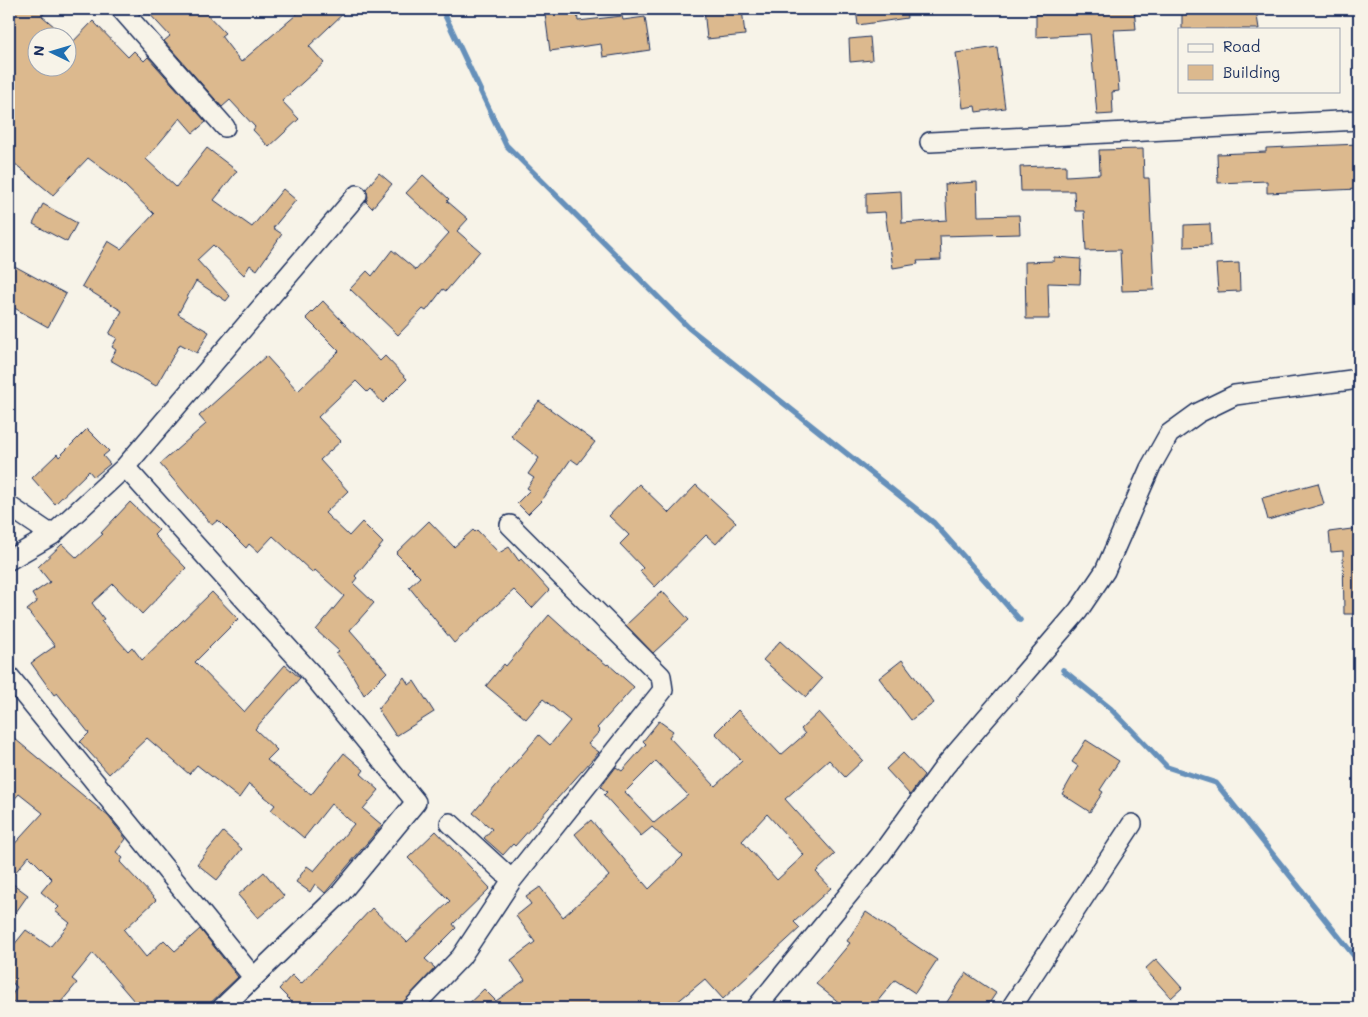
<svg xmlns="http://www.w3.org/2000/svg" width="1368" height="1017" font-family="Mali,sans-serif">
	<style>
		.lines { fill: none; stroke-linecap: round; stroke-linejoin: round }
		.stream { stroke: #6690ba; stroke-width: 5.5 }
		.building { fill: #dcb98e; stroke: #1b2f5e; fill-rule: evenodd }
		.minor-casing { stroke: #1b2f5e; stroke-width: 22 }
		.minor { stroke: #f7f3e8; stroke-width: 19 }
	</style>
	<rect width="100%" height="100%" fill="#f7f3e8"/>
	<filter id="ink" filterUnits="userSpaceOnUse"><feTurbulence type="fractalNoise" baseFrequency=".02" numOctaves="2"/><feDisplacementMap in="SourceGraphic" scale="10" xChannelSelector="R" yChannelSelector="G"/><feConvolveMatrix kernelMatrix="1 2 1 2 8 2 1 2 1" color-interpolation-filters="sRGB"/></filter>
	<g filter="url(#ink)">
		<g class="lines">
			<!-- stream -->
			<path class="stream" d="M 442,9 L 506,145 L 689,328 L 934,523 L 1020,620
				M 1063,670 L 1111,709 L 1167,767 L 1216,783 L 1359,962"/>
		</g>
		<!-- building -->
		<path class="building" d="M 9,9 L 48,9 L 42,16 L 68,38 L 38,38 L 38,68 L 68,68 L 68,47 L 93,21 L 128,57 L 134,51 L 144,61 L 148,57 L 206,122 L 193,133 L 180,118 L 146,159 L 176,187 L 207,148 L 237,171 L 214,200 L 252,227 L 283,189 L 296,200 L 273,228 L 282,234 L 257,270 L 250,265 L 244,275 L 213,245 L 197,260 L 230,296 L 226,301 L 196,281 L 178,314 L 209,332 L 197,353 L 180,344 L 156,386 L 110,360 L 116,350 L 112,347 L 117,338 L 109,334 L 122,311 L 82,286 L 108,241 L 121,249 L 154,214 L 122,183 L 88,158 L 53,195 L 9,159 L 9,110 L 15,102 L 9,98 Z
			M 145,9 L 202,9 L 225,33 L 221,36 L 241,62 L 303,9 L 348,9 L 309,46 L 324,63 L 282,101 L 299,119 L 269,147 L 253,130 L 255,127 L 230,100 L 222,107 L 164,41 L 170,36 Z
			M 704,9 L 742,9 L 745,35 L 707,39 Z
			M 856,9 L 906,9 L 907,18 L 858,25 Z
			M 1109,9 L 1134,9 L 1136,29 L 1114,30 L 1119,91 L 1112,92 L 1113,114 L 1097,115 L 1090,34 L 1036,37 L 1036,14 Z
			M 1182,9 L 1256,9 L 1259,29 L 1182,29 Z
			M 577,10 L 578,21 L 622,16 L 623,20 L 645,17 L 650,50 L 603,57 L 601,44 L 550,51 L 545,14 Z
			M 870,37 L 872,60 L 850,62 L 849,39 Z
			M 997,47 L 1005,108 L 976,112 L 975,106 L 963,108 L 956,53 Z
			M 1359,144 L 1359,189 L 1267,193 L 1267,181 L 1218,183 L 1217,154 L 1266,152 L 1266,148 Z
			M 1143,149 L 1144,178 L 1149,178 L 1154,290 L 1122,291 L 1120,250 L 1086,251 L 1084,211 L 1075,211 L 1074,191 L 1021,191 L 1020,167 L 1066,165 L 1066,176 L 1100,174 L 1099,150 Z
			M 379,173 L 392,184 L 372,208 L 366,202 L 368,197 L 366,189 Z
			M 423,175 L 449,199 L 447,201 L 468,219 L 457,231 L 480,251 L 446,291 L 443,289 L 426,311 L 423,309 L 398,335 L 350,289 L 367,271 L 372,276 L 392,250 L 416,270 L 449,233 L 406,193 Z
			M 977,182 L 978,216 L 1019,215 L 1020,234 L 940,236 L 941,260 L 917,261 L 918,264 L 893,268 L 885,212 L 866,213 L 866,193 L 901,191 L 902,223 L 947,220 L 945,184 Z
			M 43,204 L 77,223 L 67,242 L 33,224 Z
			M 1210,224 L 1211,246 L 1184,247 L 1184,225 Z
			M 1054,257 L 1081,259 L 1080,284 L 1048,283 L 1049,319 L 1026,319 L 1025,262 L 1054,261 Z
			M 9,263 L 66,294 L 48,327 L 9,305 Z
			M 1239,263 L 1240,291 L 1218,292 L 1216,264 Z
			M 323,301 L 380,361 L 385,356 L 407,379 L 383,403 L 370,389 L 367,392 L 356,381 L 318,417 L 341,441 L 320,460 L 348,491 L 325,513 L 349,536 L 362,522 L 383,543 L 355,576 L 357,578 L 353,583 L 374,603 L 350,630 L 387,672 L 364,695 L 348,667 L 336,653 L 339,651 L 316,630 L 344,596 L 315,570 L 313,573 L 273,536 L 258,552 L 249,544 L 246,548 L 218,520 L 212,525 L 160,464 L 206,424 L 199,416 L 266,356 L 298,391 L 339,351 L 306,318 Z
			M 539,401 L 595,442 L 578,464 L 571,459 L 543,499 L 528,514 L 517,503 L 530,490 L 527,488 L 534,478 L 528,474 L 539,458 L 511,436 Z
			M 87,429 L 109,451 L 103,456 L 110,464 L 94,477 L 89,471 L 55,504 L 32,478 L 57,454 L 59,457 Z
			M 1318,483 L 1324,504 L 1268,520 L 1262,498 Z
			M 639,484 L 669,513 L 696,485 L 736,522 L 716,544 L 706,535 L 655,587 L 640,571 L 643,568 L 620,544 L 629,535 L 609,516 Z
			M 130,502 L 159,530 L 154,535 L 186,568 L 142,614 L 113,584 L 92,603 L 104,619 L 101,621 L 128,651 L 132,647 L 142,660 L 212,592 L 238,619 L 195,662 L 244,712 L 285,665 L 300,678 L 255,729 L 277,750 L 267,760 L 311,795 L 344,753 L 364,770 L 361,774 L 379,790 L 363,809 L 382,825 L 325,893 L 315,884 L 310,892 L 296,882 L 307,866 L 314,871 L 354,824 L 331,804 L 304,838 L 271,810 L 275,805 L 249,784 L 239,798 L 197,765 L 189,774 L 147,738 L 109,774 L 80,742 L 89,733 L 57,693 L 54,695 L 31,663 L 55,646 L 27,610 L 37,602 L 32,594 L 50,582 L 38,567 L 62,544 L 77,558 L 103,534 L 101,533 Z
			M 429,521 L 454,547 L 473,530 L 475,532 L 477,530 L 499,553 L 509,547 L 519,561 L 521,559 L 549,590 L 532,608 L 514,590 L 454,643 L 409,587 L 420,577 L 396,553 Z
			M 1359,528 L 1359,614 L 1344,614 L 1343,551 L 1331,552 L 1329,532 Z
			M 662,591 L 689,620 L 653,653 L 626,625 Z
			M 549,615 L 583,646 L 607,665 L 608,664 L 634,687 L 597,728 L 600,731 L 588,744 L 599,752 L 515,846 L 513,844 L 503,855 L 484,838 L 492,829 L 473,813 L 539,735 L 550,745 L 570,721 L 543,699 L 526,719 L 486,686 L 504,664 L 506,666 Z
			M 780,641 L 822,679 L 806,697 L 763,660 Z
			M 902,660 L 934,703 L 911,720 L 879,678 Z
			M 404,677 L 409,685 L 414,681 L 434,712 L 396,736 L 378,709 Z
			M 738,710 L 781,755 L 805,734 L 801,729 L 819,712 L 863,760 L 845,777 L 829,760 L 785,799 L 835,854 L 816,872 L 831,888 L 794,922 L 800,928 L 723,999 L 705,979 L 670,1008 L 464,1008 L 484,989 L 496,1001 L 525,980 L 511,960 L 535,942 L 516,916 L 531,904 L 526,897 L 540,887 L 563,917 L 609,876 L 575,834 L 591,820 L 649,889 L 683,856 L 652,827 L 641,836 L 604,795 L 607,792 L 601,787 L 616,767 L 622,771 L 646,744 L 643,741 L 659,721 L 673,731 L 669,737 L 715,786 L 742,761 L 715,733 ZM 656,761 L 688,795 L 654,823 L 625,792 ZM 767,814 L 804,855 L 777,880 L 742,841 Z
			M 9,734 L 108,816 L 126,839 L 116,852 L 123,858 L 120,862 L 156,900 L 124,930 L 146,957 L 164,940 L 175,951 L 200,929 L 238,977 L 205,1008 L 140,1008 L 93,953 L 72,979 L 77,983 L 56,1008 L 20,1008 L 9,999 L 17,987 L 9,980 L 9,951 L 26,930 L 50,947 L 70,923 L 55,911 L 59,907 L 41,892 L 52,879 L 29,856 L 9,880 L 9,850 L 43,813 L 19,794 L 9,805 Z
			M 1086,740 L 1119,761 L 1100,790 L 1103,792 L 1090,812 L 1062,794 L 1078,766 L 1072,762 Z
			M 903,753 L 924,775 L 910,795 L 886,769 Z
			M 436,831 L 490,888 L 453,924 L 456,928 L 425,959 L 435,968 L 398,1008 L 298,1008 L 279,989 L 292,975 L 301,984 L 372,908 L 407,942 L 450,901 L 408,858 Z
			M 223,832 L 242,849 L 217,880 L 197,864 Z
			M 264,872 L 284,896 L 258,918 L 238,895 Z
			M 9,881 L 28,895 L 9,922 Z
			M 866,912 L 937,960 L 915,993 L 895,980 L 872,1008 L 846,1008 L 816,984 L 850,943 L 847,941 Z
			M 1156,959 L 1182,988 L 1171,998 L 1145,969 Z
			M 966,973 L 996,993 L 986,1008 L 943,1008 Z"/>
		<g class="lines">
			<!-- minor casing -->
			<g class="minor-casing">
				<path id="minor" d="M 121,9 L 225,127
					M 930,142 L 1359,120
					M 125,467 L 309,671 L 416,802 L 340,894 L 222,1008
					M 9,506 L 52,535
					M 9,560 L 52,535 L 125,467 L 357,195
					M 9,676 L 253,977
					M 450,823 L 512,880
					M 412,1008 L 461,957 L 512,880 L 663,690 L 661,676 L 510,525
					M 756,1008 L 879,857 L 945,766 L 1078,611 L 1105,571 L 1150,468 L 1169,434 L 1198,413 L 1235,395 L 1359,379
					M 1011,1008 L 1132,824"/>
			</g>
			<!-- minor -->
			<use href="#minor" class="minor"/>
		</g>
	</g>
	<!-- margin -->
	<rect width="1368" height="1017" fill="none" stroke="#f7f3e8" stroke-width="30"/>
	<rect x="15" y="15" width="1338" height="987" fill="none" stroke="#1b2f5e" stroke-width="2" filter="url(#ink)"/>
	<!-- legend -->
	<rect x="1178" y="28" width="162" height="65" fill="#f7f3e8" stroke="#9fa5b1"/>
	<rect x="1188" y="44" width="25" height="8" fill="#f7f3e8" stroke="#9fa5b1"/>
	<text x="1223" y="52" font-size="15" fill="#1b2f5e">Road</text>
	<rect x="1188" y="65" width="25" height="15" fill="#dcb98e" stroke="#9fa5b1"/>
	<text x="1223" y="78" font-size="15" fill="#1b2f5e">Building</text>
	<!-- north arrow -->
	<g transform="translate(52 52) rotate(275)"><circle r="24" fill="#f7f3e8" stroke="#9fa5b1"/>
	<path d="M0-4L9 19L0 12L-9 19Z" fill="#1f6fb2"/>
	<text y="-8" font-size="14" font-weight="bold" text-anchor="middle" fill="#1b2f5e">N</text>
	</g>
</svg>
